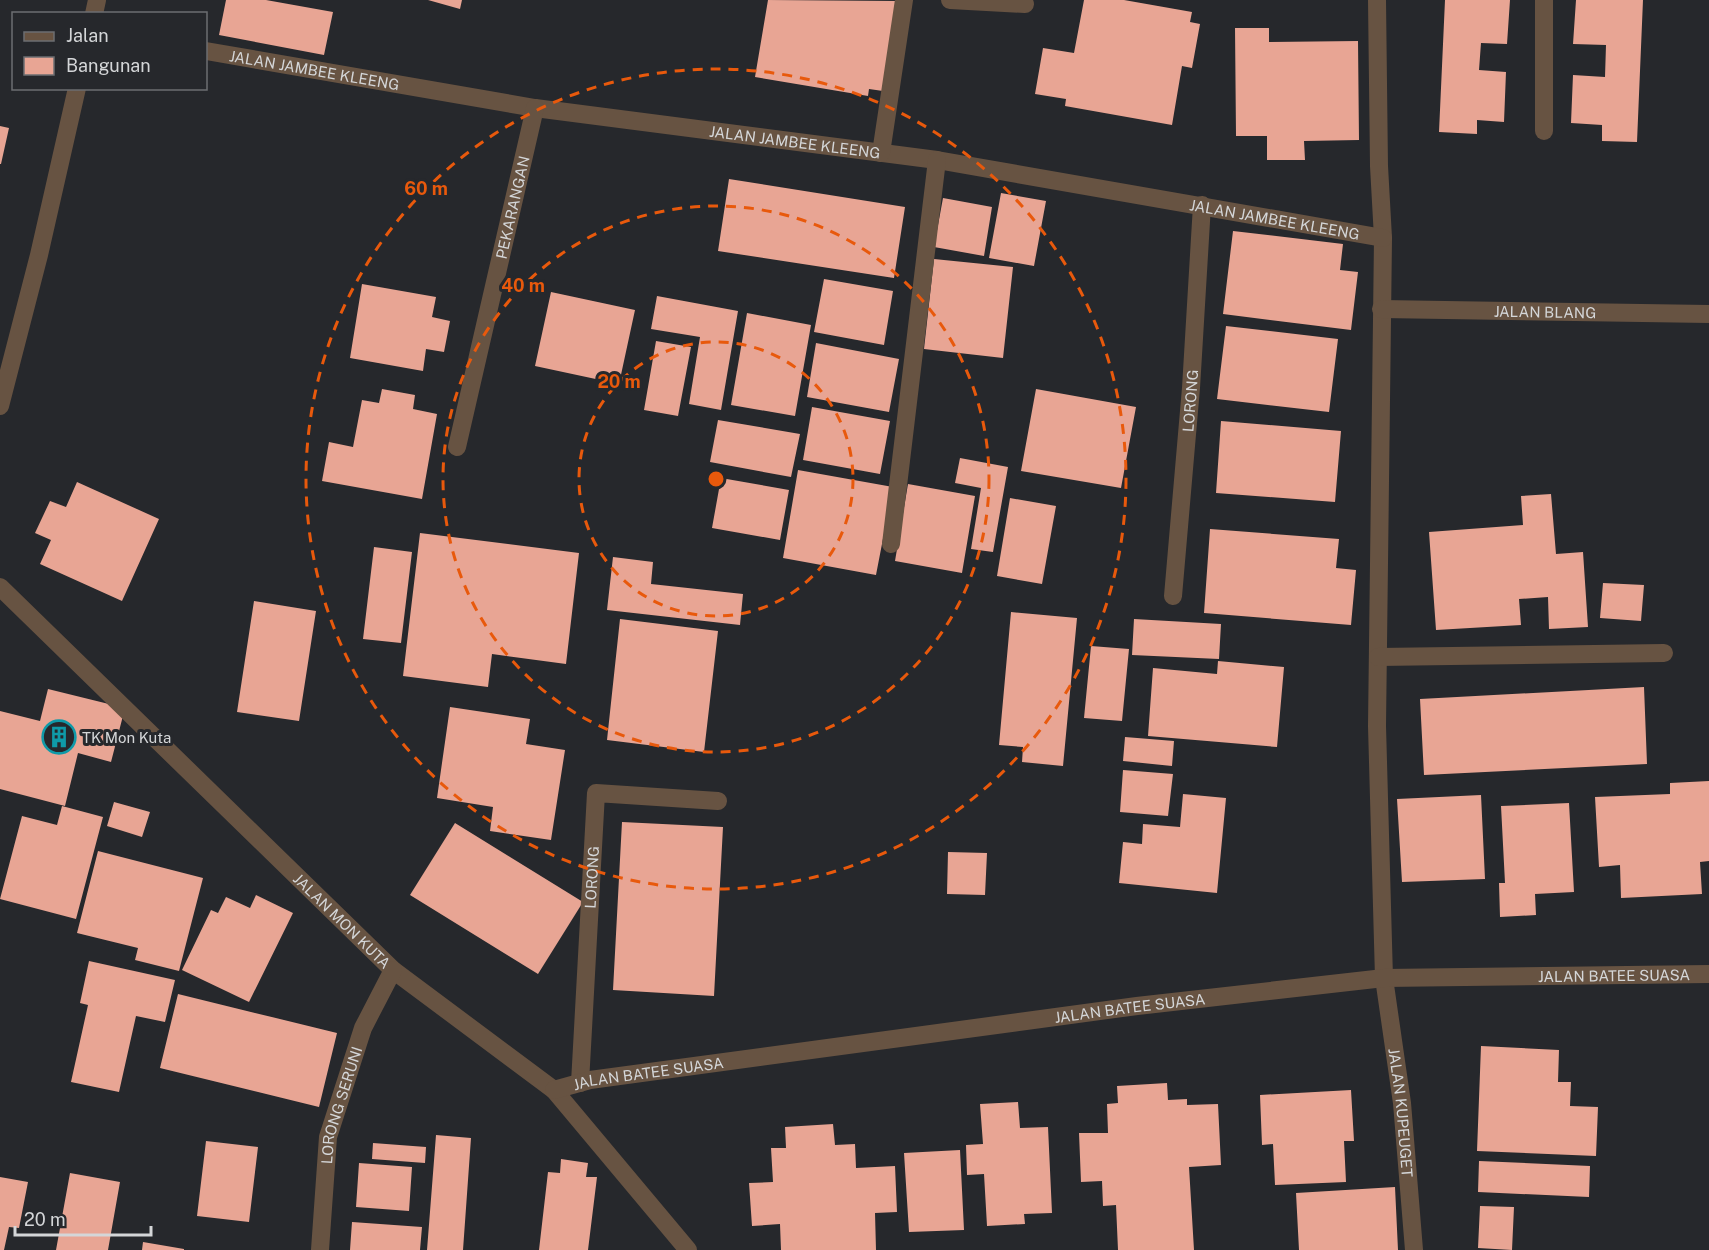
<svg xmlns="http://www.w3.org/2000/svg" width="1709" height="1250" font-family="'Public Sans',sans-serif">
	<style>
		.building { fill: #e8a594 }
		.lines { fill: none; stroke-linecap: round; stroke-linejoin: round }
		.lane { stroke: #675342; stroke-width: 18 }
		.street { stroke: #675342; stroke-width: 18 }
		.ring { fill: none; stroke: #e8590c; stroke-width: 3; stroke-dasharray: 10 8 }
		.labels { text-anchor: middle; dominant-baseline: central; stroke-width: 6; stroke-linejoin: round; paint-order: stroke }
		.street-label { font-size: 15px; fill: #d4d6d8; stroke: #26282c }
		.poi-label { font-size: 15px; fill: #d4d6d8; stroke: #26282c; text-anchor: start }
		.centre { fill: #e8590c; stroke: #26282c; stroke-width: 3 }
		.ring-label { font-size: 18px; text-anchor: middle; font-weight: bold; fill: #e8590c; stroke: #26282c; stroke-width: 6; stroke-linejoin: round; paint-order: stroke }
	</style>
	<rect width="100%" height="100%" fill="#26282c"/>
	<!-- building -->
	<path class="building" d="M 226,0 L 266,0 L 333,12 L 324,55 L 219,35 Z
		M 428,0 L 462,0 L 460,9 Z
		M 768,0 L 898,1 L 883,91 L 869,89 L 868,96 L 755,77 Z
		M 1084,0 L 1124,0 L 1192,12 L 1190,22 L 1200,24 L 1192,68 L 1182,66 L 1172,125 L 1065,106 L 1066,99 L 1035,94 L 1043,48 L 1074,53 Z
		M 1445,0 L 1510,0 L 1507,44 L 1481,43 L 1479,70 L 1506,72 L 1504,122 L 1477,120 L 1477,134 L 1439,132 Z
		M 1576,0 L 1643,0 L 1637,142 L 1602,141 L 1602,125 L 1571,123 L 1573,75 L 1605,77 L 1606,45 L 1573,44 Z
		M 1235,28 L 1269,28 L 1269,42 L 1358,41 L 1359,140 L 1304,141 L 1305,160 L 1267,160 L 1267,136 L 1236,136 Z
		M 0,126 L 9,128 L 1,164 L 0,164 Z
		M 729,179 L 905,207 L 894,278 L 718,251 Z
		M 1001,193 L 1046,201 L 1034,266 L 989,258 Z
		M 943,198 L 992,207 L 984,256 L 934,247 Z
		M 1233,231 L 1343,244 L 1340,270 L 1358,272 L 1351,330 L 1223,314 Z
		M 934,259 L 1013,267 L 1003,358 L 924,349 Z
		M 824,279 L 893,291 L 884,345 L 814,332 Z
		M 362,284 L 436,297 L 432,317 L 450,321 L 444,352 L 426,349 L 423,371 L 350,358 Z
		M 551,292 L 635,310 L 619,384 L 535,366 Z
		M 657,296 L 738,311 L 721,410 L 689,404 L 700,337 L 651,329 Z
		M 747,313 L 811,325 L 795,416 L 731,405 Z
		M 1226,326 L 1338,339 L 1329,412 L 1217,399 Z
		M 656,341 L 691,347 L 678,416 L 644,410 Z
		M 816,343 L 899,359 L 889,412 L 807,397 Z
		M 382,389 L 415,395 L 413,409 L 437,414 L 422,499 L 322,481 L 329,442 L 353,447 L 362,400 L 379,403 Z
		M 1036,389 L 1136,407 L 1121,488 L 1021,471 Z
		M 812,407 L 890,421 L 880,474 L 803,460 Z
		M 718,420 L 800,434 L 791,477 L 710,462 Z
		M 1221,421 L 1341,431 L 1335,502 L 1216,493 Z
		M 960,458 L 1008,467 L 993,552 L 971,549 L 981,488 L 955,483 Z
		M 798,470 L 893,487 L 876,575 L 783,558 Z
		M 721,478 L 789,490 L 780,540 L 712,528 Z
		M 77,482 L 159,519 L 122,601 L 40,564 L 51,540 L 35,533 L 50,501 L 66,507 Z
		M 908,484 L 975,496 L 962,573 L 895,561 Z
		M 1551,494 L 1556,554 L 1583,552 L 1588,627 L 1549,629 L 1548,597 L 1519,599 L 1521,625 L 1436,630 L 1429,532 L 1523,525 L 1521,496 Z
		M 1010,498 L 1056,506 L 1042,584 L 997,576 Z
		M 1210,529 L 1339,539 L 1336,568 L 1356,570 L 1351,625 L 1204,613 Z
		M 420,533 L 579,553 L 566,664 L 492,654 L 488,687 L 403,676 Z
		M 374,547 L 412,552 L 401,643 L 363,639 Z
		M 613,557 L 653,562 L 651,584 L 743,594 L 740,625 L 607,610 Z
		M 1603,583 L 1644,585 L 1641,621 L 1600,618 Z
		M 254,601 L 316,611 L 299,721 L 237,712 Z
		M 1011,612 L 1077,618 L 1063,766 L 1022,762 L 1023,747 L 999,745 Z
		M 620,619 L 718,631 L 704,752 L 607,740 Z
		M 1134,619 L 1221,624 L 1219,659 L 1132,655 Z
		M 1091,646 L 1129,649 L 1122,721 L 1084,718 Z
		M 1218,661 L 1284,667 L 1277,747 L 1148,736 L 1153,668 L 1217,674 Z
		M 1644,687 L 1647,764 L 1424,775 L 1420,699 Z
		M 48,689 L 125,708 L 111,762 L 78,753 L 65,806 L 0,789 L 0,711 L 40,721 Z
		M 450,707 L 530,719 L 526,744 L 565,750 L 551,840 L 490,831 L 493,807 L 437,798 Z
		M 1125,737 L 1174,741 L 1172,766 L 1123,761 Z
		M 1123,770 L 1173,774 L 1168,816 L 1120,812 Z
		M 1709,781 L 1709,861 L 1700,862 L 1702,894 L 1621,898 L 1620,865 L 1599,867 L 1595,797 L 1670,794 L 1670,783 Z
		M 1183,794 L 1226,798 L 1217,893 L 1119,883 L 1123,842 L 1142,844 L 1143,824 L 1180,827 Z
		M 1481,795 L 1485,879 L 1402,882 L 1397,799 Z
		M 114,802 L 150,812 L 142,837 L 107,826 Z
		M 1569,803 L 1574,892 L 1535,894 L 1536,915 L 1500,917 L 1499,883 L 1505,883 L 1501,806 Z
		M 62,806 L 103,817 L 76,919 L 0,899 L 22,816 L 57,825 Z
		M 622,822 L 723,827 L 714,996 L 613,990 Z
		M 455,823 L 583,902 L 538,974 L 410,895 Z
		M 98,851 L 203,878 L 179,971 L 135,960 L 138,948 L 77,933 Z
		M 948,852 L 987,853 L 985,895 L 947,894 Z
		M 256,895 L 293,913 L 249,1002 L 182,970 L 211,910 L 218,913 L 226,897 L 250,908 Z
		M 89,961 L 175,980 L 165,1022 L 136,1016 L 119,1092 L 71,1082 L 88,1005 L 80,1003 Z
		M 178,994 L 337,1033 L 319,1107 L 160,1068 Z
		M 1481,1046 L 1559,1050 L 1558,1082 L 1571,1082 L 1570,1106 L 1598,1107 L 1596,1156 L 1477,1151 Z
		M 1167,1083 L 1168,1100 L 1187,1099 L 1187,1105 L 1218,1104 L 1221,1165 L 1189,1167 L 1194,1250 L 1118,1250 L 1116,1205 L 1103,1206 L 1102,1181 L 1081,1182 L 1079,1133 L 1108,1133 L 1107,1104 L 1118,1103 L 1117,1086 Z
		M 1351,1090 L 1354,1141 L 1344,1141 L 1346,1182 L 1275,1185 L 1273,1144 L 1262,1145 L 1260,1095 Z
		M 1018,1102 L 1020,1128 L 1048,1127 L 1052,1213 L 1024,1214 L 1025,1224 L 987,1226 L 984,1174 L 967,1175 L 966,1145 L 983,1144 L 980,1104 Z
		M 833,1124 L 835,1145 L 855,1144 L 856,1168 L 895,1166 L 897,1212 L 875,1213 L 876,1250 L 781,1250 L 780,1224 L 752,1226 L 749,1183 L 773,1182 L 771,1148 L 786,1148 L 785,1127 Z
		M 436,1135 L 471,1138 L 463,1250 L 427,1250 Z
		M 206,1141 L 258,1147 L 249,1222 L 197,1216 Z
		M 373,1143 L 426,1147 L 425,1163 L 372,1159 Z
		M 960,1150 L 964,1230 L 909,1232 L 904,1153 Z
		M 561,1159 L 588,1163 L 586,1177 L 597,1177 L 588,1250 L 539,1250 L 548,1172 L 560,1173 Z
		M 1479,1161 L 1590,1166 L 1589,1197 L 1478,1192 Z
		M 359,1163 L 412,1167 L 409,1211 L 356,1207 Z
		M 70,1173 L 120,1182 L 108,1250 L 56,1250 Z
		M 0,1177 L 28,1182 L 19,1228 L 9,1227 L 4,1250 L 0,1250 Z
		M 1395,1187 L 1398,1250 L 1299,1250 L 1296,1193 Z
		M 1480,1206 L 1514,1207 L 1512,1250 L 1478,1248 Z
		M 352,1222 L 422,1227 L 420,1250 L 350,1250 Z
		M 143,1242 L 184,1249 L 184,1250 L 142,1250 Z"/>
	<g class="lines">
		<!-- lane -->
		<path class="lane" d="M 1544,131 L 1544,0"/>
		<!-- street -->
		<g class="street">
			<path d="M 950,0 L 1025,4"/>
			<path id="s1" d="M 1377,0 L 1379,166 L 1383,238 L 1377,726 L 1384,978 L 1402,1103 L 1414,1250"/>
			<path d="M 94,14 L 97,0"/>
			<path id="s2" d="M 206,51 L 535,108 L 937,160 L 1383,238"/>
			<path d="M 881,153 L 904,0"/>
			<path id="s3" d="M 1381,309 L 1709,314"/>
			<path d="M 0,406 L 39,255 L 77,88"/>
			<path id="s4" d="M 457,447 L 535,108"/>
			<path d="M 891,544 L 937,160"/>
			<path id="s5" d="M 0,587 L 393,970 L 554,1090 L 688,1250"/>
			<path id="s6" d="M 1173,596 L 1191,388 L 1202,205"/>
			<path d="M 1378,657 L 1664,653"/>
			<path id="s7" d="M 580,1083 L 596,793 L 718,801"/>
			<path id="s8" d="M 554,1090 L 590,1080 L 1137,1006 L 1384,978 L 1709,974"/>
			<path id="s9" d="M 320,1250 L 328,1137 L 363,1028 L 393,970"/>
		</g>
	</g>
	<!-- distance rings -->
	<g class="ring">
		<circle cx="716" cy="479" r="137"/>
		<circle cx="716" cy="479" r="273"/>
		<circle cx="716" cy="479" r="410"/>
	</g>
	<!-- icons -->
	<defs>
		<g id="building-ring" transform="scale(1.725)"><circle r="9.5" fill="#26282c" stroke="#0f9aa8" stroke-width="1.5"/><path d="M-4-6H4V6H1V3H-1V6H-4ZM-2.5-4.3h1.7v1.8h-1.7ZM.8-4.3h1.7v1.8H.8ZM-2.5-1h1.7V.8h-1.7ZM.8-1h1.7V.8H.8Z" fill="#0f9aa8"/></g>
	</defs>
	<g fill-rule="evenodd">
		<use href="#building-ring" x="59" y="737"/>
	</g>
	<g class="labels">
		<!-- street labels -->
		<g class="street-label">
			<text stroke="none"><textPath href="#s2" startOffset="110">JALAN JAMBEE KLEENG</textPath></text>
			<text stroke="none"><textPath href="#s2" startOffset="596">JALAN JAMBEE KLEENG</textPath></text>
			<text stroke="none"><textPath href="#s4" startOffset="246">PEKARANGAN</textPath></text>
			<text stroke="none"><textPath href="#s2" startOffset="1082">JALAN JAMBEE KLEENG</textPath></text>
			<text stroke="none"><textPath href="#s3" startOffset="164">JALAN BLANG</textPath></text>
			<text stroke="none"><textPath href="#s6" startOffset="196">LORONG</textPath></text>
			<text stroke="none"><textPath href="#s7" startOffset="206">LORONG</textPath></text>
			<text stroke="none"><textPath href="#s5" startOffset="478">JALAN MON KUTA</textPath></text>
			<text stroke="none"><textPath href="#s8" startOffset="1068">JALAN BATEE SUASA</textPath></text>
			<text stroke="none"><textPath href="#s8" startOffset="582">JALAN BATEE SUASA</textPath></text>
			<text stroke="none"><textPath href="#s8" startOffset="96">JALAN BATEE SUASA</textPath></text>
			<text stroke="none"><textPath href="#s9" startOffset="147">LORONG SERUNI</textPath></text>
			<text stroke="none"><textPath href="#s1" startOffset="1114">JALAN KUPEUGET</textPath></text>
		</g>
		<!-- poi labels -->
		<g class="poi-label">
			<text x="82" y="737">TK Mon Kuta</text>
		</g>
	</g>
	<circle cx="716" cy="479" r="9" class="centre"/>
	<g class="ring-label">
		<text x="426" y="195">60 m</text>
		<text x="523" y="292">40 m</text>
		<text x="619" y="388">20 m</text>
	</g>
	<!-- legend -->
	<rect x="12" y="12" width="195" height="78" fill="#26282c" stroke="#6c6e71" stroke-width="1.5"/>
	<rect x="24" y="32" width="30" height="9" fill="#675342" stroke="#6c6e71" stroke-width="1.5"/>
	<text x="66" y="42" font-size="18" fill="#d4d6d8">Jalan</text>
	<rect x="24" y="57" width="30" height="18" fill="#e8a594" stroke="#6c6e71" stroke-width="1.5"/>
	<text x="66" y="72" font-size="18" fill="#d4d6d8">Bangunan</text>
	<!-- scale -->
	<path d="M15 1226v9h136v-9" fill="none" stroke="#d4d6d8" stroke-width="3"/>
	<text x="24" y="1226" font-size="18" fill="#d4d6d8" stroke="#26282c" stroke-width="4.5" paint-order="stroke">20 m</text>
</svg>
